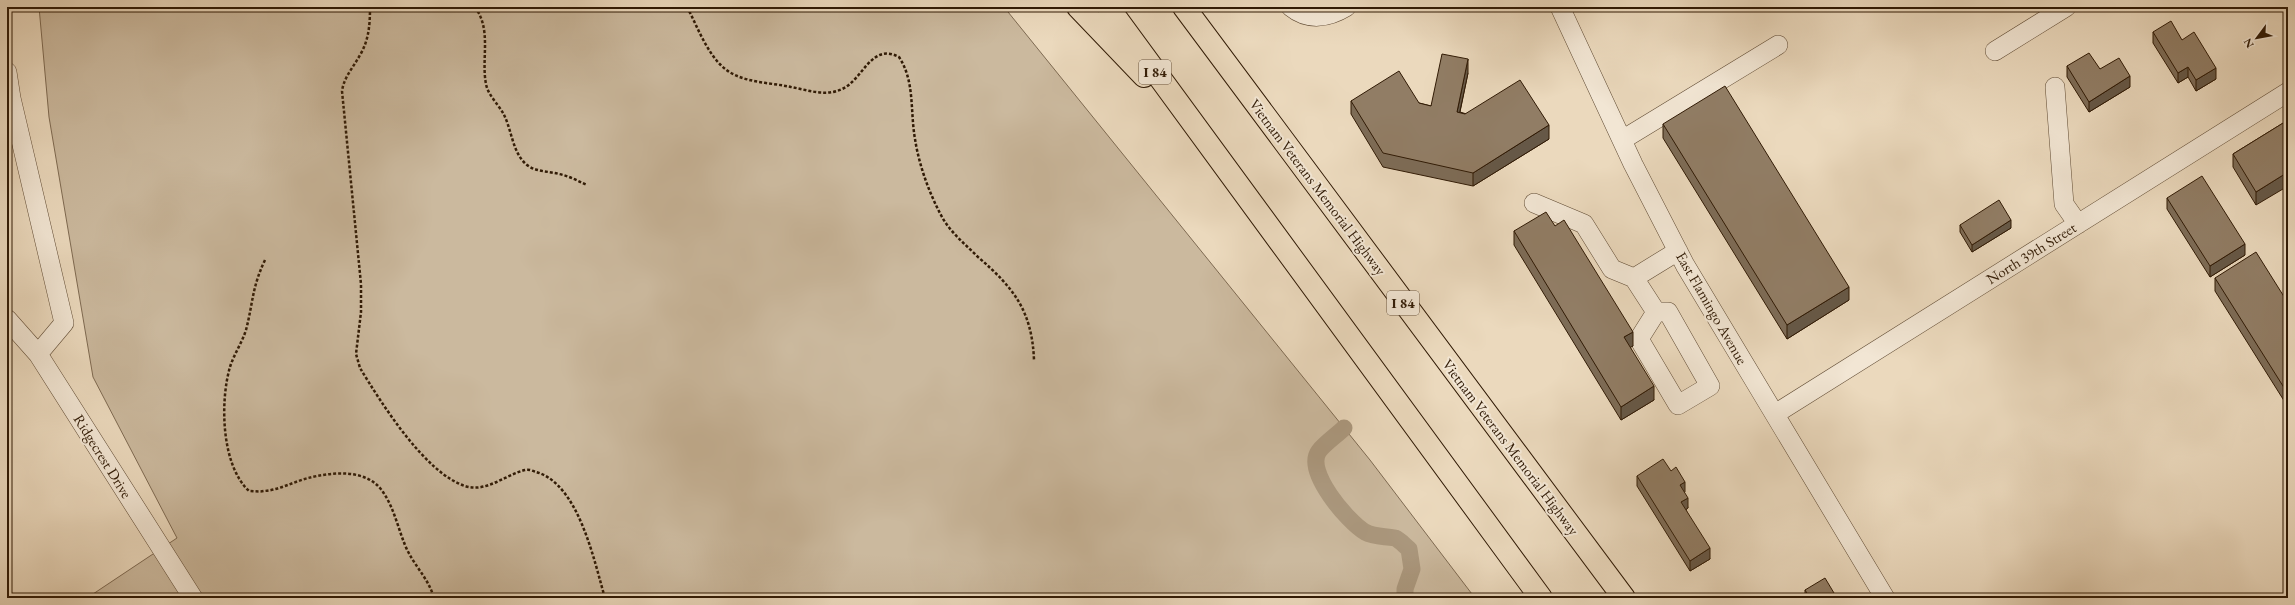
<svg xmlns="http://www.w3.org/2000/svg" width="2295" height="605" font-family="'EB Garamond',serif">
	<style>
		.grass { fill: #cbb99e; stroke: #7e6a52 }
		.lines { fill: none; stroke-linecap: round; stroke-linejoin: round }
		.canal { stroke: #ab987e; stroke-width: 17 }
		.minor-casing { stroke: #5f4a33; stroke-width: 20 }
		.highway-casing { stroke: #301a05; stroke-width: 24 }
		.path { stroke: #301a05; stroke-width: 2.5; stroke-dasharray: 3 2; stroke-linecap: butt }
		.minor { stroke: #f2e6d4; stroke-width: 19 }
		.highway { stroke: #ebd9bd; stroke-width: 22 }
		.wall { fill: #7d6c57; stroke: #301a05 }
		.shaded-wall { fill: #665847; stroke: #301a05 }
		.building { fill: #917d65; stroke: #301a05 }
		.labels { text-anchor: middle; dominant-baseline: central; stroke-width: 4; stroke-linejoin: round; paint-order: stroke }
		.shield { fill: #f2e6d4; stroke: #6a5743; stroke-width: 1 }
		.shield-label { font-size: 14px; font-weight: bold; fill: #301a05 }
		.street-label { font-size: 15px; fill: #301a05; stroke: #f2e6d4 }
	</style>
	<rect width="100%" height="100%" fill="#ebd9bd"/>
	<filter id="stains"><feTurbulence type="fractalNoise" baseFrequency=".005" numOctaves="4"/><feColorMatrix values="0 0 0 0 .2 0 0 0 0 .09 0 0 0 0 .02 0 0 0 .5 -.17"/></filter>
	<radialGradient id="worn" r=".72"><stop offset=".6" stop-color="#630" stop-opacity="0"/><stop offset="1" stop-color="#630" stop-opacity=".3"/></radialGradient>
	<!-- grass -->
	<path class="grass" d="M 39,7 L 1004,7 L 1370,460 L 1475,598 L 87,598 L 177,538 L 93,377 L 49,117 Z"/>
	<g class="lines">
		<!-- canal -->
		<path class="canal" d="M 1344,428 C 1337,435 1325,443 1319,451 C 1304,471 1348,522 1365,532 C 1374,537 1384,536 1395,538 C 1400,540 1405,546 1409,549 L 1412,569 L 1405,589 L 1405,598"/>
		<!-- minor casing -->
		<g class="minor-casing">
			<path id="minor" d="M 1291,7 C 1308,21 1328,18 1346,7
				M 1560,7 L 1633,164 L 1685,265 L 1885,598
				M 1995,51 L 2066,7
				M 7,72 L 11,98 L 64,323 L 38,354
				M 2055,87 L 2064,204 L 2078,224
				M 1622,140 L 1778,45
				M 1534,203 L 1584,224 L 1612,269 L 1634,278
				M 1656,312 L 1668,312 L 1710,386 L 1678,405 L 1639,339 L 1656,312 L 1634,278 L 1678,251
				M 7,319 L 38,354 L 193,598
				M 1775,414 L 2288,92"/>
		</g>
		<!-- highway casing -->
		<g class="highway-casing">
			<path id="highway" d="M 1078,7 L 1144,76
				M 1108,7 L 1541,598
				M 1184,7 L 1624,598"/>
		</g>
		<!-- path -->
		<path class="path" d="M 370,7 C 370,24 369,40 360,55 C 353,68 344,77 342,91 L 361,284 L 361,312 L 356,354 L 360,368 C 382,404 425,473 465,486 C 486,493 505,475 525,470 C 529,469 533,471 536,472 C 579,484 594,561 605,598
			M 475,7 C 492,30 481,59 486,84 C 488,95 498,104 503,113 C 512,129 512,153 527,165 C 536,172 548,171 559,174 C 569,176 578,181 587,185
			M 687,7 C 699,29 710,64 735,75 C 752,83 773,83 791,87 C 808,90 825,97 842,89 C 863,80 871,42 899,57 C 915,81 910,111 915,139 C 919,165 929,193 942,217 C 951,233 965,244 978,257 C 1014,288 1032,311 1034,360
			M 265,260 C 252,287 253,303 246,330 C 242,343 234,354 230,367 C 220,401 221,465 249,491 C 254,491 259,492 264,491 C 279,490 293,482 308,478 C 332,472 367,468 383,492 C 394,508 398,528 405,545 C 413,565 428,577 434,598"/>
		<!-- minor -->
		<use href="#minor" class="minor"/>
		<!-- highway -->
		<use href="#highway" class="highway"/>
	</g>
	<!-- wall -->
	<path class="wall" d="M 2153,32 L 2216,79 L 2196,91 L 2188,77 L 2178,83 L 2153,43 Z
		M 2067,66 L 2100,69 L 2130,87 L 2089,112 L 2067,77 Z
		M 1468,73 L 1460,112 L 1549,139 L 1473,186 L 1383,167 L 1351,114 L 1351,101 L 1419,103 L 1431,106 Z
		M 2288,120 L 2256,205 L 2233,167 L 2233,154 Z
		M 1663,124 L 1849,300 L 1787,339 L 1663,138 Z
		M 2167,198 L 2245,255 L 2210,277 L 2167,209 Z
		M 1960,225 L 2011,228 L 1972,252 L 1960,232 Z
		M 1555,226 L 1633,346 L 1630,347 L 1654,400 L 1621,420 L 1514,245 L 1514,231 Z
		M 2215,278 L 2288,303 L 2288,407 L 2215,291 Z
		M 1637,476 L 1685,492 L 1684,493 L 1688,508 L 1686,510 L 1710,559 L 1690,571 L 1637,486 Z
		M 1805,590 L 1837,598 L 1805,598 Z"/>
	<!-- shaded-wall -->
	<path class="shaded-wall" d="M 1468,59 L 1468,73 L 1457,125 L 1457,112 Z
		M 2188,67 L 2188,77 L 2178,83 L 2178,73 Z
		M 2216,68 L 2216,79 L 2196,91 L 2196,80 Z
		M 2130,76 L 2130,87 L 2089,112 L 2089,102 Z
		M 1549,125 L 1549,139 L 1473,186 L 1473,173 Z
		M 2288,172 L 2288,186 L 2256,205 L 2256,192 Z
		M 2011,220 L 2011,228 L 1972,252 L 1972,245 Z
		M 2245,244 L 2245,255 L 2210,277 L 2210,266 Z
		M 1849,287 L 1849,300 L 1787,339 L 1787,325 Z
		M 1633,332 L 1633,346 L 1624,351 L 1624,337 Z
		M 1654,386 L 1654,400 L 1621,420 L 1621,407 Z
		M 1685,482 L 1685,492 L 1680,496 L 1680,485 Z
		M 1688,498 L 1688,508 L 1681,513 L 1681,502 Z
		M 1710,548 L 1710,559 L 1690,571 L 1690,561 Z"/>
	<!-- building -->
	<path class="building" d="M 2171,21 L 2182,40 L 2194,32 L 2216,68 L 2196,80 L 2188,67 L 2178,73 L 2153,32 Z
		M 2089,53 L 2100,69 L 2119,58 L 2130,76 L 2089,102 L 2067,66 Z
		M 1442,54 L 1468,59 L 1457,112 L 1465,114 L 1520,80 L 1549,125 L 1473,173 L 1383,153 L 1351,101 L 1399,71 L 1419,103 L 1431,106 Z
		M 1725,86 L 1849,287 L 1787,325 L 1663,124 Z
		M 2288,120 L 2288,172 L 2256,192 L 2233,154 Z
		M 2202,176 L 2245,244 L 2210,266 L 2167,198 Z
		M 1999,200 L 2011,220 L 1972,245 L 1960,225 Z
		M 1546,212 L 1555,226 L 1564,220 L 1633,332 L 1624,337 L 1654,386 L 1621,407 L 1514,231 Z
		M 2256,252 L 2288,303 L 2288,394 L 2215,278 Z
		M 1663,459 L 1671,471 L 1676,467 L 1685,482 L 1680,485 L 1688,498 L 1681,502 L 1710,548 L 1690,561 L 1637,476 Z
		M 1825,578 L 1837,598 L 1810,598 L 1805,590 Z"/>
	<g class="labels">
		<!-- shield labels -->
		<g class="shield">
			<rect x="1139" y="60" width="32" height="24" rx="3"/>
			<rect x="1387" y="291" width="32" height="24" rx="3"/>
		</g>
		<g class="shield-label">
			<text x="1155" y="72">I 84</text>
			<text x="1403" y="303">I 84</text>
		</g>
		<!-- street labels -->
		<g class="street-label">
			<text transform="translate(1318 187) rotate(53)">Vietnam Veterans Memorial Highway</text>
			<text transform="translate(2031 253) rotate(-32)">North 39th Street</text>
			<text transform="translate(1712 308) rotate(60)">East Flamingo Avenue</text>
			<text transform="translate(1511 447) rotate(53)">Vietnam Veterans Memorial Highway</text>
			<text transform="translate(103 456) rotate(58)">Ridgecrest Drive</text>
		</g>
	</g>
	<!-- margin -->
	<rect width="2295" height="605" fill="none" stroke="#ebd9bd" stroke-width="24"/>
	<rect x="8" y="8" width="2279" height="589" fill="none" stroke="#301a05" stroke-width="2"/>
	<rect x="12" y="12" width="2271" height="581" fill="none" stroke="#301a05"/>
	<!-- north arrow -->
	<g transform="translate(2257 38) rotate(238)" stroke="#f2e6d4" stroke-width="3" paint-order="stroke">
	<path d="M0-3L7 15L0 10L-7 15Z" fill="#301a05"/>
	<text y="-6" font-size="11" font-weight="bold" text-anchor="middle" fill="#301a05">N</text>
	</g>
	<rect width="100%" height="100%" filter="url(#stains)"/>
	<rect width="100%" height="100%" fill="url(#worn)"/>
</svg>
